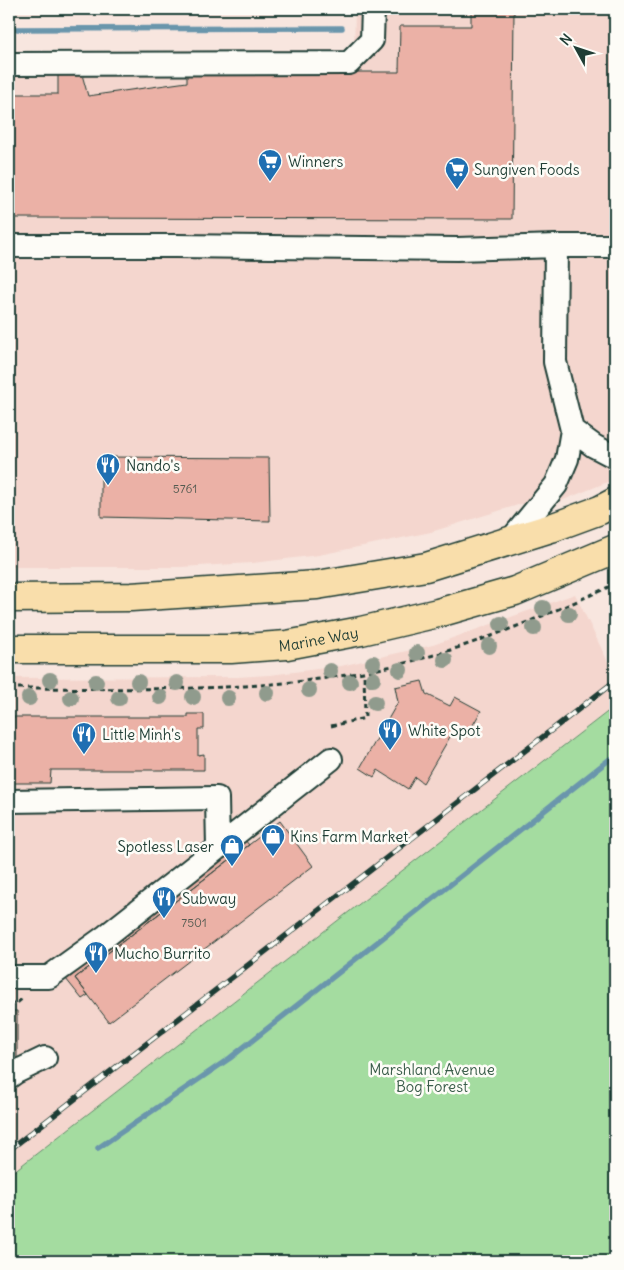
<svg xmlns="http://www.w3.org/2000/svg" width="624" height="1270" font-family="Delius,sans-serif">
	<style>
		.built { fill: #f4d6ce }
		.green { fill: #a4dca0; stroke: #628c6a }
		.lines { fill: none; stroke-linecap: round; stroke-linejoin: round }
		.stream { stroke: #6b96ac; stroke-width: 5.5 }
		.building { fill: #ebb1a6; stroke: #1f3d34 }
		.minor-casing { stroke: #1f3d34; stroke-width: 26 }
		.major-casing { stroke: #1f3d34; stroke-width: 31 }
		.path { stroke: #1f3d34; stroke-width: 3; stroke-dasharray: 5 4; stroke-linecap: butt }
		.minor { stroke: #fdfcf7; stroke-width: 22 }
		.major { stroke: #f9deab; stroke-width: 28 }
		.rail-casing { stroke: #1f3d34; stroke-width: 5.5 }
		.rail { stroke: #fdfcf7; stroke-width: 4; stroke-dasharray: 11; stroke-linecap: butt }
		.tree { fill: #909b8d }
		.labels { text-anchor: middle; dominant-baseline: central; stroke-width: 5; stroke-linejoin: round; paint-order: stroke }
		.number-label { font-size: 12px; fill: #525a50 }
		.poi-label { font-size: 15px; fill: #1f3d34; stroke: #fdfcf7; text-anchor: start }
		.street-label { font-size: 15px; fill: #1f3d34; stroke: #fdfcf7 }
		.park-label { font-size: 15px; fill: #3a5d4a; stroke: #fdfcf7 }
	</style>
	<rect width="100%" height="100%" fill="#f8e6df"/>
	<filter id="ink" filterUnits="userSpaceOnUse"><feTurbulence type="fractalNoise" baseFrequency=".02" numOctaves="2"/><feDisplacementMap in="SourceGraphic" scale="10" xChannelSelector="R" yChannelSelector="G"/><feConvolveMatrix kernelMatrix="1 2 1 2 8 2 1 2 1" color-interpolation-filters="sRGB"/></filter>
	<g filter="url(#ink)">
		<!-- built -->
		<path class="built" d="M 355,9 L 615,9 L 615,479 L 556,503 L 521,504 L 431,532 L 319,555 L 253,563 L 180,567 L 9,567 L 9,51 L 354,51 Z
			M 575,594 L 608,662 L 615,657 L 615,706 L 9,1175 L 9,678 L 237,677 L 270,675 L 341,666 L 433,645 Z"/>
		<!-- green -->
		<path class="green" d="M 615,706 L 615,1261 L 9,1261 L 9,1175 Z"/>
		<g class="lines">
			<!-- stream -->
			<path class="stream" d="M 9,29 L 342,28
				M 98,1148 L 230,1058 L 610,759"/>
		</g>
		<!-- building -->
		<path class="building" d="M 471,9 L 514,9 L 512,219 L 9,218 L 9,94 L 58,94 L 58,71 L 81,71 L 88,96 L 187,82 L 187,72 L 399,72 L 400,26 L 471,26 Z
			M 101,457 L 269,458 L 270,521 L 101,517 Z
			M 422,681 L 426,694 L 450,706 L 455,697 L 481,711 L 466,737 L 454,730 L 423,783 L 415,777 L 408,789 L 378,770 L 374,777 L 360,768 L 398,702 L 395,687 Z
			M 188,714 L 204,714 L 204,729 L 198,729 L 198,755 L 204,754 L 204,770 L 51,770 L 50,783 L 9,783 L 9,717 L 188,717 Z
			M 280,821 L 313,866 L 109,1022 L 75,978 Z
			M 245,840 L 249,845 L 75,978 L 88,995 L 82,999 L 66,979 Z
			M 9,1011 L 17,1011 L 17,1064 L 9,1070 Z"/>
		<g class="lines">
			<!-- minor casing -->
			<g class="minor-casing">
				<path id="minor" d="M 9,64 L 349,63 L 372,40 L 373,9
					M 9,246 L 176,246 L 457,249 L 556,246 L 615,246
					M 572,430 L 594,446 L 615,457
					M 510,541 L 556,485 L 567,459 L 572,430 L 555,362 L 556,246
					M 9,801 L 217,798 L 218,848
					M 9,977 L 49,977 L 106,936 L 331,759
					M 9,1077 L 16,1072 L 45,1058"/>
			</g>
			<!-- major casing -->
			<g class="major-casing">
				<g id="major">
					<path d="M 9,598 L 131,597 L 317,585 L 426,567 L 551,528 L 600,510 L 615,502"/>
					<path id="s1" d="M 9,649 L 231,649 L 287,645 L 361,631 L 438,613 L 515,591 L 615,549"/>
				</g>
			</g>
			<!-- path -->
			<path class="path" d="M 9,688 C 127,688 246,694 363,672 C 451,656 534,621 615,584
				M 331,726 L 365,718 L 364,672
				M 9,1004 L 16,1004 L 23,998"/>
			<!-- minor -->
			<use href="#minor" class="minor"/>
			<!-- major -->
			<use href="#major" class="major"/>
			<!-- rail casing -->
			<g class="rail-casing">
				<path id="rail" d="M 9,1150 L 615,681"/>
			</g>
			<!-- rail -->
			<use href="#rail" class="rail"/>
		</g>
		<!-- trees -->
		<g class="tree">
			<circle cx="543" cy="608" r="8"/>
			<circle cx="569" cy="614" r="8"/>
			<circle cx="501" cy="624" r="8"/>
			<circle cx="534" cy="628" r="8"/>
			<circle cx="489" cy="646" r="8"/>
			<circle cx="417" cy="653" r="8"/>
			<circle cx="445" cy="660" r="8"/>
			<circle cx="373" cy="663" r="8"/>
			<circle cx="400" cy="670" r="8"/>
			<circle cx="330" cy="671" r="8"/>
			<circle cx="373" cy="679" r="8"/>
			<circle cx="50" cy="680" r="8"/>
			<circle cx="96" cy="682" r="8"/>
			<circle cx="138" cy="682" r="8"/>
			<circle cx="350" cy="682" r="8"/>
			<circle cx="177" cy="683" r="8"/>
			<circle cx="309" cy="690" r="8"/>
			<circle cx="267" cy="693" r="8"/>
			<circle cx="160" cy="697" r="8"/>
			<circle cx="193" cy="697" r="8"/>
			<circle cx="29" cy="698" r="8"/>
			<circle cx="71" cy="698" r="8"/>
			<circle cx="119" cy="698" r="8"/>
			<circle cx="228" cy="698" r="8"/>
			<circle cx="375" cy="703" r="8"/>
		</g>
	</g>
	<!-- icons -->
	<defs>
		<g id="supermarket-pin" transform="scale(1.25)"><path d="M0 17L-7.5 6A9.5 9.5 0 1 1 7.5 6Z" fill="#1f6fb2" stroke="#fdfcf7"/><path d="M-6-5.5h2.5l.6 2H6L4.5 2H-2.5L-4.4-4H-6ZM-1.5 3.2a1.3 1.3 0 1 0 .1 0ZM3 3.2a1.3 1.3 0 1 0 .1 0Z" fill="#fff"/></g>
		<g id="restaurant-pin" transform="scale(1.25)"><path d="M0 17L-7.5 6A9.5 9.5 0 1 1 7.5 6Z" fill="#1f6fb2" stroke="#fdfcf7"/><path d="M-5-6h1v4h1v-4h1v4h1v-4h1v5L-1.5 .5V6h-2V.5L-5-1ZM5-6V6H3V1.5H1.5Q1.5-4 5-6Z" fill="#fff"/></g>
		<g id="shop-pin" transform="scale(1.25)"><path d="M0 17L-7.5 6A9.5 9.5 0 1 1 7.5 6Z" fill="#1f6fb2" stroke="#fdfcf7"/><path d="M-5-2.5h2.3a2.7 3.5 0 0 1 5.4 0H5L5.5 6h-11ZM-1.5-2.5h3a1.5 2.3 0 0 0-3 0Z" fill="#fff"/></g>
	</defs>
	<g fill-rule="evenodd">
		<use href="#supermarket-pin" x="270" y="161"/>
		<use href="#supermarket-pin" x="457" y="169"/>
		<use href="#restaurant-pin" x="108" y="465"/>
		<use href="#restaurant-pin" x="390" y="730"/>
		<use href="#restaurant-pin" x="84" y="734"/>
		<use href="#shop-pin" x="273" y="836"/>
		<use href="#shop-pin" x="232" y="846"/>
		<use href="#restaurant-pin" x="164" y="898"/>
		<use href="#restaurant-pin" x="96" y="953"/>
	</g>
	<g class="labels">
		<!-- number labels -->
		<g class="number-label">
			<text x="185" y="488">5761</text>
			<text x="194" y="922">7501</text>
		</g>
		<!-- poi labels -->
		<g class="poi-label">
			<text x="288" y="161">Winners</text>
			<text x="474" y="169">Sungiven Foods</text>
			<text x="126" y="465">Nando's</text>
			<text x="408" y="730">White Spot</text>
			<text x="102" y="734">Little Minh's</text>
			<text x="290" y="836">Kins Farm Market</text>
			<text x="214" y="846" text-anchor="end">Spotless Laser</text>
			<text x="182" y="898">Subway</text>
			<text x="114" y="953">Mucho Burrito</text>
		</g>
		<!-- street labels -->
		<g class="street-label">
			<text stroke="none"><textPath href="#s1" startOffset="310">Marine Way</textPath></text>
		</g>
		<!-- park labels -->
		<g class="park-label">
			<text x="432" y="1069">Marshland Avenue<tspan x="432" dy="17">Bog Forest</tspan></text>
		</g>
	</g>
	<!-- margin -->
	<rect width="624" height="1270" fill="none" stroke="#fdfcf7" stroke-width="30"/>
	<rect x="15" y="15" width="594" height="1240" fill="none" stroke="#1f3d34" stroke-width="2" filter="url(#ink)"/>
	<!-- north arrow -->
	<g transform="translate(576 48) rotate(310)" stroke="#fdfcf7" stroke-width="4" paint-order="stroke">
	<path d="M0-4L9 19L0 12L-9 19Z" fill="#1f3d34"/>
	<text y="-8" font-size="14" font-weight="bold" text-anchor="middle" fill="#1f3d34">N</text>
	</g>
</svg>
